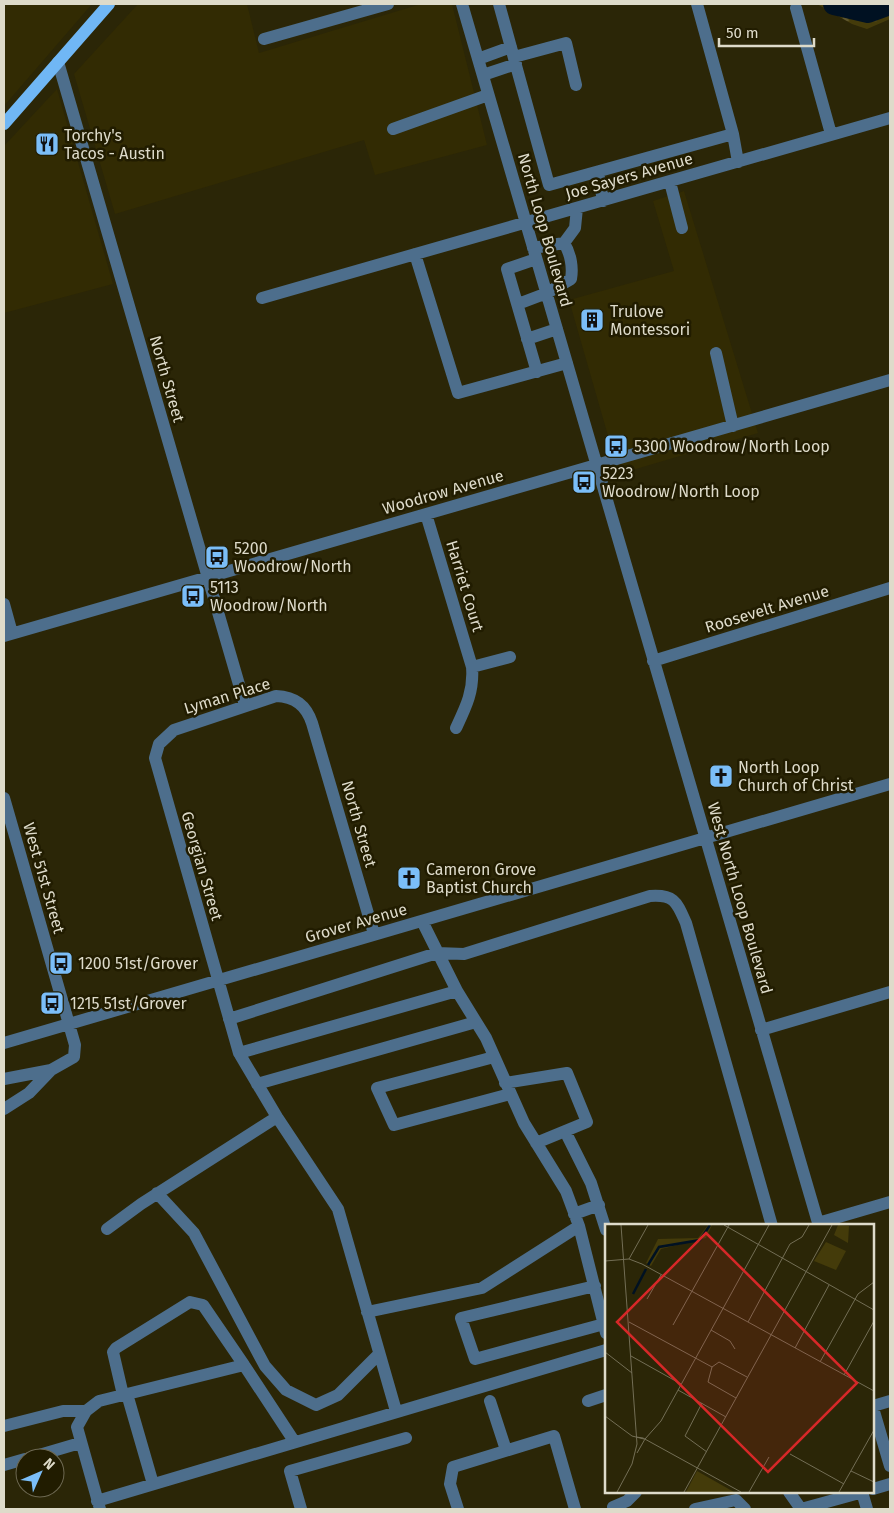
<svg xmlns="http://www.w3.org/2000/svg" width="894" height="1513" font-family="'Fira Sans',sans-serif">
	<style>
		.built { fill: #322b03 }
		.forest { fill: url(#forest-firs) }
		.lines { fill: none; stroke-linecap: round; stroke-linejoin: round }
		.river { stroke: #012; stroke-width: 22 }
		.minor { stroke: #4d6e8c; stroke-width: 12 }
		.major { stroke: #70b7f5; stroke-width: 12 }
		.labels { text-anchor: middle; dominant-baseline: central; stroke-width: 5; stroke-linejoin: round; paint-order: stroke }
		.poi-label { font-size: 16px; fill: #dedbca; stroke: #211c00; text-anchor: start }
		.street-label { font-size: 16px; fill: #dedbca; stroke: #211c00 }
		.inset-river { fill: none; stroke: #012; stroke-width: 2.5 }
		.inset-road { fill: none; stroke: #736e55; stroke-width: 1 }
		.view { fill: #d62828; fill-opacity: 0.15; stroke: #d62828; stroke-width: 2.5 }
		.inset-edge { fill: none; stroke: #dedbca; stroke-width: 2.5 }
	</style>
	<defs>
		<pattern id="forest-firs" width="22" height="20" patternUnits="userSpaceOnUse" patternTransform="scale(1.25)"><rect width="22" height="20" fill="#443b0a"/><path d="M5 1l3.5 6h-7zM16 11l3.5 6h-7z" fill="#5f572c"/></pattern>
	</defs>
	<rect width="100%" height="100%" fill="#2b2607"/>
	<!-- built -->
	<path class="built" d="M 4,4 L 92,4 L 4,106 Z
		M 138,4 L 247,4 L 259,53 L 421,4 L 452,4 L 487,145 L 375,175 L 364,140 L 115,214 L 74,74 Z
		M 57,89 L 113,284 L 4,313 L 4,146 Z
		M 684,191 L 758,433 L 619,474 L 569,300 L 674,271 L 653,201 Z"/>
	<!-- forest -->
	<path class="forest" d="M 817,4 L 890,4 L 890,19 L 867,29 L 852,24 Z"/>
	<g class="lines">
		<!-- river -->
		<path class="river" d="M 834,4 L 868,12 L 890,4"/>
		<!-- minor -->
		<path class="minor" d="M 462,4 L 819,1226
			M 499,4 L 549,185 L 733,134
			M 697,4 L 733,134 L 738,162
			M 796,8 L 831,134
			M 264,39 L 388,4
			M 514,57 L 566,43 L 576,85
			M 478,59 L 511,47
			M 58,62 L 245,705
			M 483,75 L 516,64
			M 393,129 L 488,95
			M 598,172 L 603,201
			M 670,182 L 682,228
			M 564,243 L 575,228 L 577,208
			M 415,254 L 458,393 L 567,363
			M 536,259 L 507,269 L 537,372
			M 262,298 L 890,118
			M 518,304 L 547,293 L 571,279 C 573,268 571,254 564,243 L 533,248
			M 527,339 L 557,329
			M 716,353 L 733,426
			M 426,514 L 472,667 C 474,691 466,707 456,728
			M 4,604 L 12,633
			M 4,636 L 890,380
			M 653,661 L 890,588
			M 472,667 L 510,657
			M 4,798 L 75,1045 L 74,1057 L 51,1070 L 4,1079
			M 422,921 L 457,991 L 486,1038 L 524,1123 L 566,1191 L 579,1226 L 606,1333
			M 374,934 L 312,723 C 306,705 295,697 276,696 L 174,730 L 159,744 L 155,758 L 239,1053 L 277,1117 L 338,1209 L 396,1411
			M 229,1019 L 437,953 L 464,954 L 650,896 C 675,894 677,903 686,923 L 772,1226
			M 761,1030 L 890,992
			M 4,1043 L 890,784
			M 239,1053 L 457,991
			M 494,1057 L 377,1088 L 394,1125 L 510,1094
			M 505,1083 L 567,1073 L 587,1122 L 536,1143
			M 257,1084 L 476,1022
			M 4,1109 L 29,1093 L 51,1070
			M 565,1131 L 591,1183 L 606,1230
			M 157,1193 L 194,1233 L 265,1366 L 286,1390 L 316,1405 L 338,1395 L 379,1354
			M 574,1214 L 599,1205
			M 818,1223 L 890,1202
			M 107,1229 L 141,1204 L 277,1117
			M 595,1286 L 461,1318 L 475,1359 L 604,1324
			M 367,1312 L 482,1288 L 579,1226
			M 127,1394 L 153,1484
			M 123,1395 L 113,1352 L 116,1348 L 190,1302 L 203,1305 L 244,1365
			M 490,1401 L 506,1450
			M 588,1401 L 606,1395
			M 873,1406 L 890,1401
			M 873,1408 L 890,1466
			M 4,1426 L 63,1411 L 86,1411
			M 29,1458 L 80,1443
			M 4,1465 L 25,1459
			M 873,1489 L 890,1484
			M 789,1492 L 801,1509 L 863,1492
			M 862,1492 L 867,1509
			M 97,1501 L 606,1350
			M 613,1507 L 627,1501 L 636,1492
			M 100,1509 L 77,1427 L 86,1411 L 99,1401 L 244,1365 L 294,1441
			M 301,1509 L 290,1471 L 406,1438
			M 458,1509 L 450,1484 L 453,1467 L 554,1436 L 575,1509
			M 695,1509 L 736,1500 L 745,1509"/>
		<!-- major -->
		<path class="major" d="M 4,124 L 109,4"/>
	</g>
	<!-- icons -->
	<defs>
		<g id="restaurant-square" transform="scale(1.25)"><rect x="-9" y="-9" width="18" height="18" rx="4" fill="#7bbef8" stroke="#211c00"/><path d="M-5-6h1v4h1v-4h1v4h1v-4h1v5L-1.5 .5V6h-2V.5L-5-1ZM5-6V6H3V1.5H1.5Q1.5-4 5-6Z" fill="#111"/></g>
		<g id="building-square" transform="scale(1.25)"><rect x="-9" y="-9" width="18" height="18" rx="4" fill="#7bbef8" stroke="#211c00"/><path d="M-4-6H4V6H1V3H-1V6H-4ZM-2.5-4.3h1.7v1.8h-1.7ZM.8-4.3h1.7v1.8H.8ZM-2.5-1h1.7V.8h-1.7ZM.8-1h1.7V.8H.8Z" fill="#111"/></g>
		<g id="bus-square" transform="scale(1.25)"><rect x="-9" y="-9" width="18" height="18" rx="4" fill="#7bbef8" stroke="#211c00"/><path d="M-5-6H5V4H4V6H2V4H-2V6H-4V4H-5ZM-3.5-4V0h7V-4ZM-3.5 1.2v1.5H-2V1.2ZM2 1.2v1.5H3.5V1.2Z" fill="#111"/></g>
		<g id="church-square" transform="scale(1.25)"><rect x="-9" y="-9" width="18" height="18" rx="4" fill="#7bbef8" stroke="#211c00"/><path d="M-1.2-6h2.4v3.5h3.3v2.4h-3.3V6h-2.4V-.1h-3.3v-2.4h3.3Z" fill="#111"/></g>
	</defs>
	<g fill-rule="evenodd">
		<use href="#restaurant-square" x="47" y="144"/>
		<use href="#building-square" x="592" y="320"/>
		<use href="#bus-square" x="616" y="446"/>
		<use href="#bus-square" x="584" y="482"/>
		<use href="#bus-square" x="217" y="557"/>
		<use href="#bus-square" x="193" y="596"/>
		<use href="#church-square" x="721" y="776"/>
		<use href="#church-square" x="409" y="878"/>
		<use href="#bus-square" x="61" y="963"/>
		<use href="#bus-square" x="52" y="1003"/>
	</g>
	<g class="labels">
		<!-- poi labels -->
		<g class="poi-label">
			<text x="64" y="135">Torchy's<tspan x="64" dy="18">Tacos - Austin</tspan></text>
			<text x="610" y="311">Trulove<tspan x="610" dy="18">Montessori</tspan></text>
			<text x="634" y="446">5300 Woodrow/North Loop</text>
			<text x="602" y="473">5223<tspan x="602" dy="18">Woodrow/North Loop</tspan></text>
			<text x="234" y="548">5200<tspan x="234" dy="18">Woodrow/North</tspan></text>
			<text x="210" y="587">5113<tspan x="210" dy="18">Woodrow/North</tspan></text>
			<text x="738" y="767">North Loop<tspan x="738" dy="18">Church of Christ</tspan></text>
			<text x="426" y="869">Cameron Grove<tspan x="426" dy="18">Baptist Church</tspan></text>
			<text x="78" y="963">1200 51st/Grover</text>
			<text x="70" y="1003">1215 51st/Grover</text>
		</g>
		<!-- street labels -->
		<g class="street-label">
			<text transform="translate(629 176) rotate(-16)">Joe Sayers Avenue</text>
			<text transform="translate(545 230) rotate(74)">North Loop Boulevard</text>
			<text transform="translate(167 379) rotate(74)">North Street</text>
			<text transform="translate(443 492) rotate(-16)">Woodrow Avenue</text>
			<text transform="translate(465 586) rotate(73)">Harriet Court</text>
			<text transform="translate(767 609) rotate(-17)">Roosevelt Avenue</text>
			<text transform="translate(227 696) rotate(-17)">Lyman Place</text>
			<text transform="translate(359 824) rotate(74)">North Street</text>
			<text transform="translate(202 866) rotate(74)">Georgian Street</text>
			<text transform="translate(44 878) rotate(74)">West 51st Street</text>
			<text transform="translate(740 898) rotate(74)">West North Loop Boulevard</text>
			<text transform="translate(356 923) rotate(-16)">Grover Avenue</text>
		</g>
	</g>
	<!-- overview -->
	<g transform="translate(605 1224)">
		<rect width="269" height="269" fill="#2b2607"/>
		<path d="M 103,1 L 107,1 L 101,14 L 56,25 L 46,42 L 41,39 L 53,15 L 93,14 Z" fill="#443b0a"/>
		<path d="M 92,247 L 129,268 L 81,268 Z" fill="#443b0a"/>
		<path d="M 233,1 L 244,2 L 243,19 L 229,11 ZM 221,18 L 241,27 L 231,46 L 209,37 Z" fill="#443b0a"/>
		<path class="inset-river" d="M 43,41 L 54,23 L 95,16 L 105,1M 28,70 L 41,45"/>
		<path class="inset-road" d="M 119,1 L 269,86M 24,35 L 43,1M 0,37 L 24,35 L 37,40 L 269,167M 42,75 L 56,51M 24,98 L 107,143M 143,98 L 185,20 L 197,13 L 204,1M 68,101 L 124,1M 106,106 L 125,117 L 130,125M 190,124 L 224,61M 0,128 L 27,149M 26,132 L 76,160M 215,138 L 253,70 L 269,58M 239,151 L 269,97M 73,166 L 121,193M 131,174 L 103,158 L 107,143 L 114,138 L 142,153M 97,179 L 80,212 L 102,228M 0,192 L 27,212 L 39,215M 31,213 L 38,214 L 136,268M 40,215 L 56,197 L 164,1M 32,229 L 40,215M 185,230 L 239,260M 246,247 L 269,258M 12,268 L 27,240 L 32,220 L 16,1M 79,268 L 227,1M 144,268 L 164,233M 234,268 L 269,206"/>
		<path class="view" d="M 101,9 L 252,159 L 163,248 L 12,98 Z"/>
		<rect width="269" height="269" class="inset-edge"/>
	</g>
	<!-- border -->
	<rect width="894" height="1513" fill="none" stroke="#dedbca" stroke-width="10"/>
	<!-- north arrow -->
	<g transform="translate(40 1473) rotate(45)"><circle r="24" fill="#211c00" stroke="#6d6851"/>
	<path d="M0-4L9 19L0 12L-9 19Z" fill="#7bbef8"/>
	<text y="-8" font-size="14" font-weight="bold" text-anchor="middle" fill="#dedbca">N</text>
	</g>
	<!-- scale -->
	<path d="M719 38v8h95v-8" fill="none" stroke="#dedbca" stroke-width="2.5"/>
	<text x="726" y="38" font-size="15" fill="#dedbca" stroke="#211c00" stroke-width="4" paint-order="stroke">50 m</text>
</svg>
